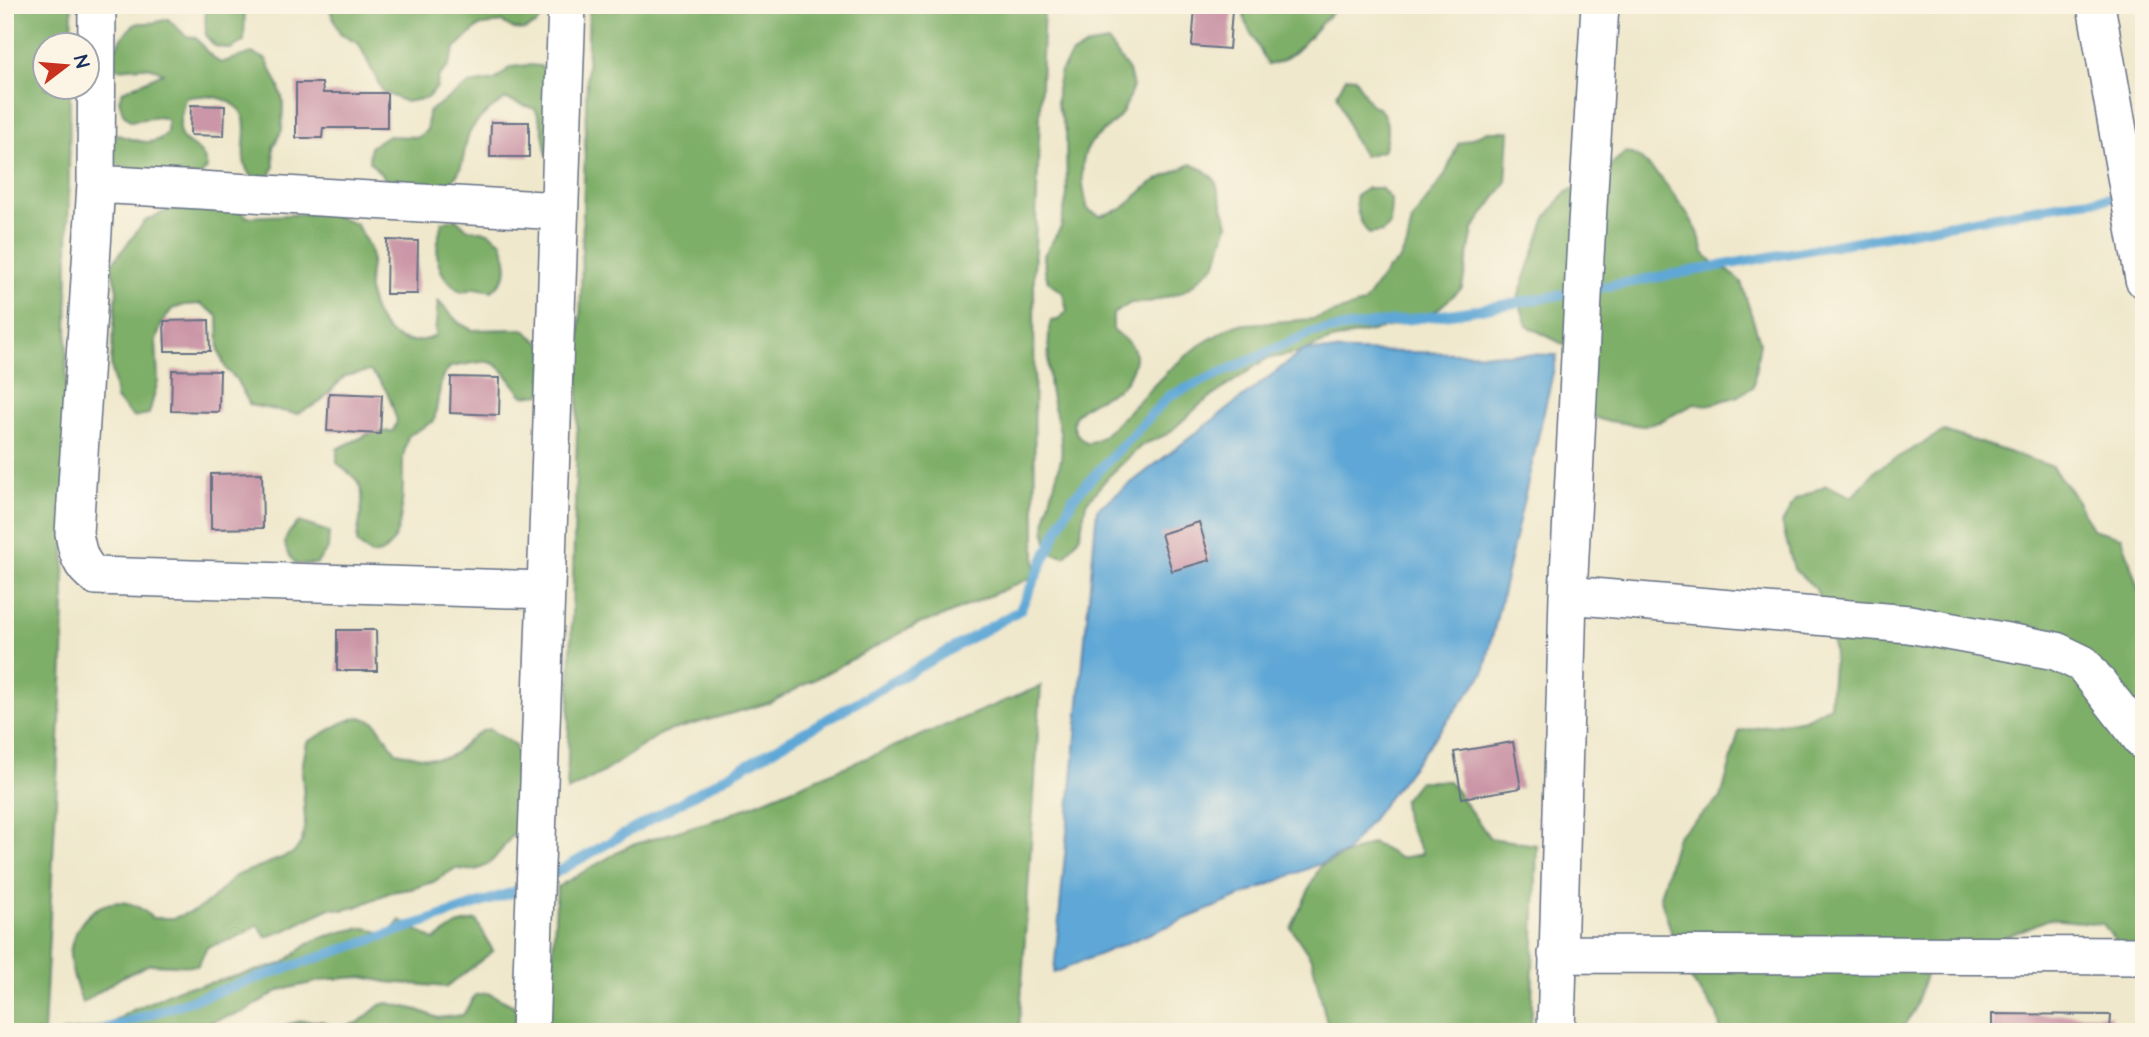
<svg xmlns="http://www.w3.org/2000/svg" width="2149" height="1037" font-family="'Architects Daughter',sans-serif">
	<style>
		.forest { fill: #7eaf68; stroke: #4c6f63; stroke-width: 2 }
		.water { fill: #5fa7d6; stroke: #3d6b9a; stroke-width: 2 }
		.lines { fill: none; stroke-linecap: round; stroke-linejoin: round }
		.stream { stroke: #5fa7d6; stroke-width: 10 }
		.building { fill: #cb96a7 }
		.street-casing { stroke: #657084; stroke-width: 40 }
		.street { stroke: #fff; stroke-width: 37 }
	</style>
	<rect width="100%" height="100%" fill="#fcf5e5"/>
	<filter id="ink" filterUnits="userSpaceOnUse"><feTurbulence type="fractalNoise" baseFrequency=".0143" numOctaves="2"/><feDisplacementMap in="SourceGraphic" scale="14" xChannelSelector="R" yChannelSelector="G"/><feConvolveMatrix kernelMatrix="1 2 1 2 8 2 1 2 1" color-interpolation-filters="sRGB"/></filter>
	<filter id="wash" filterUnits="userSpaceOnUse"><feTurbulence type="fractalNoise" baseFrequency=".00686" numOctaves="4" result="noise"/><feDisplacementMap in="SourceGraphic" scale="28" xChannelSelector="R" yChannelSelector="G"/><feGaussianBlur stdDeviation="1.57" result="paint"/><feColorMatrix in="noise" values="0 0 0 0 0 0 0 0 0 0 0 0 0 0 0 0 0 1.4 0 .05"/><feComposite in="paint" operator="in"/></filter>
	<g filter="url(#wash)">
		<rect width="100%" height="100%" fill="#efe8cc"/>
		<!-- forest -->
		<path class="forest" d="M 5,5 L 72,5 L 71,45 L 46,46 L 46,88 L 70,88 L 63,664 L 44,1032 L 5,1032 Z
			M 205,5 L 245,5 L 244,41 L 231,49 L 215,46 L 206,36 Z
			M 328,5 L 544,5 L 544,15 L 536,25 L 524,30 L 514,29 L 502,22 L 479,26 L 455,48 L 448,67 L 438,77 L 437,87 L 427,98 L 406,102 L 383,92 L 359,44 L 340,34 Z
			M 589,5 L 1044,5 L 1034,275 L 1035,576 L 941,617 L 916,625 L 772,702 L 662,733 L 602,773 L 567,791 Z
			M 1243,5 L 1360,5 C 1353,7 1341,6 1334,11 C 1311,30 1299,59 1268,65 L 1245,22 Z
			M 168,19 L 186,36 L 196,38 L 207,52 L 220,63 L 252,53 L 266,59 L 279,87 L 283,101 L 282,130 L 273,147 L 274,167 L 271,174 L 266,177 L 251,176 C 230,151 265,114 223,99 C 210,95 198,95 185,98 C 183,108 178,124 180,133 C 183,147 204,144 207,168 L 200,177 L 128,169 L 113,163 L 113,134 C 131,137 151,151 167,133 L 167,119 L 159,117 L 130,121 L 123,113 L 119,100 L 123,91 L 163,73 C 150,64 134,67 119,69 L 114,66 L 110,56 C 117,47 128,24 140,23 C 151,23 157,23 168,19 Z
			M 1108,42 L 1129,71 L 1133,87 C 1129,96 1125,110 1119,117 C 1110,127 1098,134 1090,144 C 1077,161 1083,191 1088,210 L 1100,216 L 1122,209 L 1151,183 L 1191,164 L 1203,169 L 1215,180 L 1228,224 L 1216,263 L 1193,285 L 1180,293 L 1146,303 L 1131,303 L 1113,314 L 1113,329 C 1119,335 1129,341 1133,348 C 1137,355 1135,362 1132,369 C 1129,376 1127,382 1120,387 C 1102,401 1048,412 1087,444 L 1102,437 L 1114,426 L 1169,370 L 1200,345 L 1234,325 L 1313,319 L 1363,304 L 1388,269 L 1399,261 L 1407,245 L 1412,220 L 1445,175 L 1458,144 L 1488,131 L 1509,131 L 1506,183 L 1473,229 L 1462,288 L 1437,310 L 1406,323 L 1332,340 L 1298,353 L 1266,359 L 1201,404 L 1168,434 L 1142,445 L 1108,477 L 1086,503 L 1080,536 L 1065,556 L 1052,553 C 1034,528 1057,485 1061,458 C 1064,433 1054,413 1050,389 C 1047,369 1049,348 1049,329 L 1051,321 L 1058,320 L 1067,311 L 1063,293 L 1048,281 L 1045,271 L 1044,255 L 1061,227 L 1067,195 L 1066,132 L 1057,104 L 1057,89 L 1061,71 L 1072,54 L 1089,45 Z
			M 528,65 L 540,66 L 558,79 L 548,158 C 543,141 544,124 535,109 L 506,99 C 492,108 478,117 470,132 C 464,143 465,158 460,169 C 447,197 416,189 392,186 L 369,161 L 370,147 L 387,136 L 418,137 L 427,130 L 428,112 L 469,84 L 495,80 L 511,67 Z
			M 1346,77 L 1355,78 L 1370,104 C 1391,111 1389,134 1383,151 L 1364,156 L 1352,136 L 1337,94 Z
			M 1626,152 L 1639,157 L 1661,178 L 1687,213 L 1698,232 L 1704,253 L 1717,266 L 1730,272 L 1741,282 L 1760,342 L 1753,387 L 1736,397 L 1707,405 L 1694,404 L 1659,422 L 1643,426 L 1602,420 L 1586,413 L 1569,347 L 1527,326 L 1518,298 L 1546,218 L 1565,193 L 1595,178 Z
			M 1368,188 L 1381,188 L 1391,199 L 1390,225 L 1382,232 L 1369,234 C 1359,221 1356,212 1356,196 Z
			M 213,205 L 238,207 L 247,217 L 327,213 L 356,224 C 360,232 369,244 371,253 C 373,265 367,278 369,290 C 374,326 398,353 435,336 L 438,301 L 459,323 L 472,330 L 523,329 L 545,347 L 542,394 L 523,396 C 492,357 500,358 450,367 L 442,378 L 434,421 L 408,436 C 406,444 404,451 403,458 C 402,483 409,554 371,555 L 357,543 C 357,525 368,497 358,482 C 353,475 343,468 337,463 L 337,449 L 371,433 L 393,431 L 397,421 C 391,401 387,385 370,371 L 345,376 L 319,403 L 297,414 L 250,405 L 236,379 L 226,369 L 219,351 L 218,316 L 201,304 L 185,305 L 172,309 L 162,323 L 156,341 L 158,381 L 149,414 L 133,417 L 116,399 L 111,363 L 117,290 L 111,265 L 145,221 L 171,209 L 187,210 Z
			M 456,219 L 467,229 L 488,232 L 502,242 C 508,267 512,273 492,291 L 475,288 L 462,292 C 433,275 434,251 442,222 Z
			M 1944,431 L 2051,466 L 2072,492 L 2092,529 L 2122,537 L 2144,607 L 2144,978 L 2103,924 L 2049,919 L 1928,969 L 1914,1011 L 1899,1032 L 1721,1032 L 1717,1014 L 1682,967 L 1660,896 L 1677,836 L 1721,798 L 1739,731 L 1805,719 L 1830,706 L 1834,650 L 1816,589 L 1794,569 L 1782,524 L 1795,500 L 1826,485 L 1852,497 L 1877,469 Z
			M 299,522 L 329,532 L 328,549 L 316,564 L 296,564 C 280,546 282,537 299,522 Z
			M 1041,686 L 1019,1032 L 548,1032 L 557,887 L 629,846 L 721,818 Z
			M 361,717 L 375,722 L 396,752 C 412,755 431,761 447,757 C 463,752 470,732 489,729 L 515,745 L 518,757 L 515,801 L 520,825 C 500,848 491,879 456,868 L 433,882 L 411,889 L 391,892 L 356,907 L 343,910 L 330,908 L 286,930 L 266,937 L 257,925 L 236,938 L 207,947 L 198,966 L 150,964 L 122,977 L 82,1003 C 78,988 69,969 70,954 C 74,911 119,883 152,918 L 174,918 L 196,910 L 211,900 L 235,876 L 294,853 L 302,841 L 305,822 L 302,768 L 307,742 C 326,734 340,720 361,717 Z
			M 1419,781 L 1449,781 L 1490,838 L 1537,845 L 1531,1032 L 1329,1032 L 1312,960 L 1291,928 L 1320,866 L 1373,843 L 1400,858 L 1423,854 L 1405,819 L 1403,801 Z
			M 400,920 L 434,940 L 457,925 L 476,920 L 493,951 L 447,987 L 387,982 L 363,977 L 330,979 L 280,990 L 243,1012 L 213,1021 L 188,1032 L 60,1032 L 89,1029 L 112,1023 L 129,1012 L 183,987 L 198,986 L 282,964 C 294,956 303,945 318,939 C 333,934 352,928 367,928 C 375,929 381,936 389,932 C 393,930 397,924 400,920 Z
			M 488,993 L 516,1007 L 518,1032 L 279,1032 L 286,1025 L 302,1021 L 321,1021 L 336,1028 L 358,1023 L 380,1005 L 388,1003 L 418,1010 L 438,1018 L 463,1015 L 475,995 Z"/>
		<!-- water -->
		<path class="water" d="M 1304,350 L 1557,355 L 1484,673 L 1346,853 L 1054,973 L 1097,509 Z"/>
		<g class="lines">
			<!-- stream -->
			<path class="stream" d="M 1592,289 L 2074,202 L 2122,197
				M 545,879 L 1020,610 L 1073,498 L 1169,396 L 1313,332 L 1457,313 L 1577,292
				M 97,1032 L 528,887"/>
		</g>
		<g id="blocks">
			<!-- building -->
			<path class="building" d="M 1195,7 L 1232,10 L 1229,49 L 1192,46 Z
				M 296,83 L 322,83 L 323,93 L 387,93 L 387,128 L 323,128 L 322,138 L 296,138 Z
				M 191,105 L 225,106 L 224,136 L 190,135 Z
				M 491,122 L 529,122 L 529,157 L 490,157 Z
				M 387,240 L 418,241 L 417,294 L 386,294 Z
				M 209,320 L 210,351 L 165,351 L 164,321 Z
				M 172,370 L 220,371 L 219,412 L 171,411 Z
				M 451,377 L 500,378 L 499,415 L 450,413 Z
				M 329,393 L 382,395 L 380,434 L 327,431 Z
				M 262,473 L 263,528 L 211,529 L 211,474 Z
				M 1199,522 L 1210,560 L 1172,571 L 1161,534 Z
				M 337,630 L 376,630 L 377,671 L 337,671 Z
				M 1513,742 L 1521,788 L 1462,798 L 1454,752 Z
				M 1992,1014 L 2111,1015 L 2110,1032 L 1992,1032 Z"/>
		</g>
	</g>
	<g filter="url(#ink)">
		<use href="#blocks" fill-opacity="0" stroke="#657084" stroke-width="2"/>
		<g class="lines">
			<!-- street casing -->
			<g class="street-casing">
				<path id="street" d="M 97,5 L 96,184 L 74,533 C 77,551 80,566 96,576 L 546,590
					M 2096,5 L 2144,279
					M 96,184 L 559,211
					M 1568,595 L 1909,624 L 2056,651 L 2083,664 L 2144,742
					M 1557,954 L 2144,956
					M 530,1032 L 567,5
					M 1556,1032 L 1568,595 L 1585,257 L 1600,5"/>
			</g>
			<!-- street -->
			<use href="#street" class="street"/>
		</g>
	</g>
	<!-- margin -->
	<rect width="2149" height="1037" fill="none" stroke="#fcf5e5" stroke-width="28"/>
	<!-- north arrow -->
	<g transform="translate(66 66) rotate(74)"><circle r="33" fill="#fcf5e5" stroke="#a2a6af" stroke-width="2"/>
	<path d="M0-5L12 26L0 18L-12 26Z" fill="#c8321e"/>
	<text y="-10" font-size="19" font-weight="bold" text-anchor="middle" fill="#1b2f5e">N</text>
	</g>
</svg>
